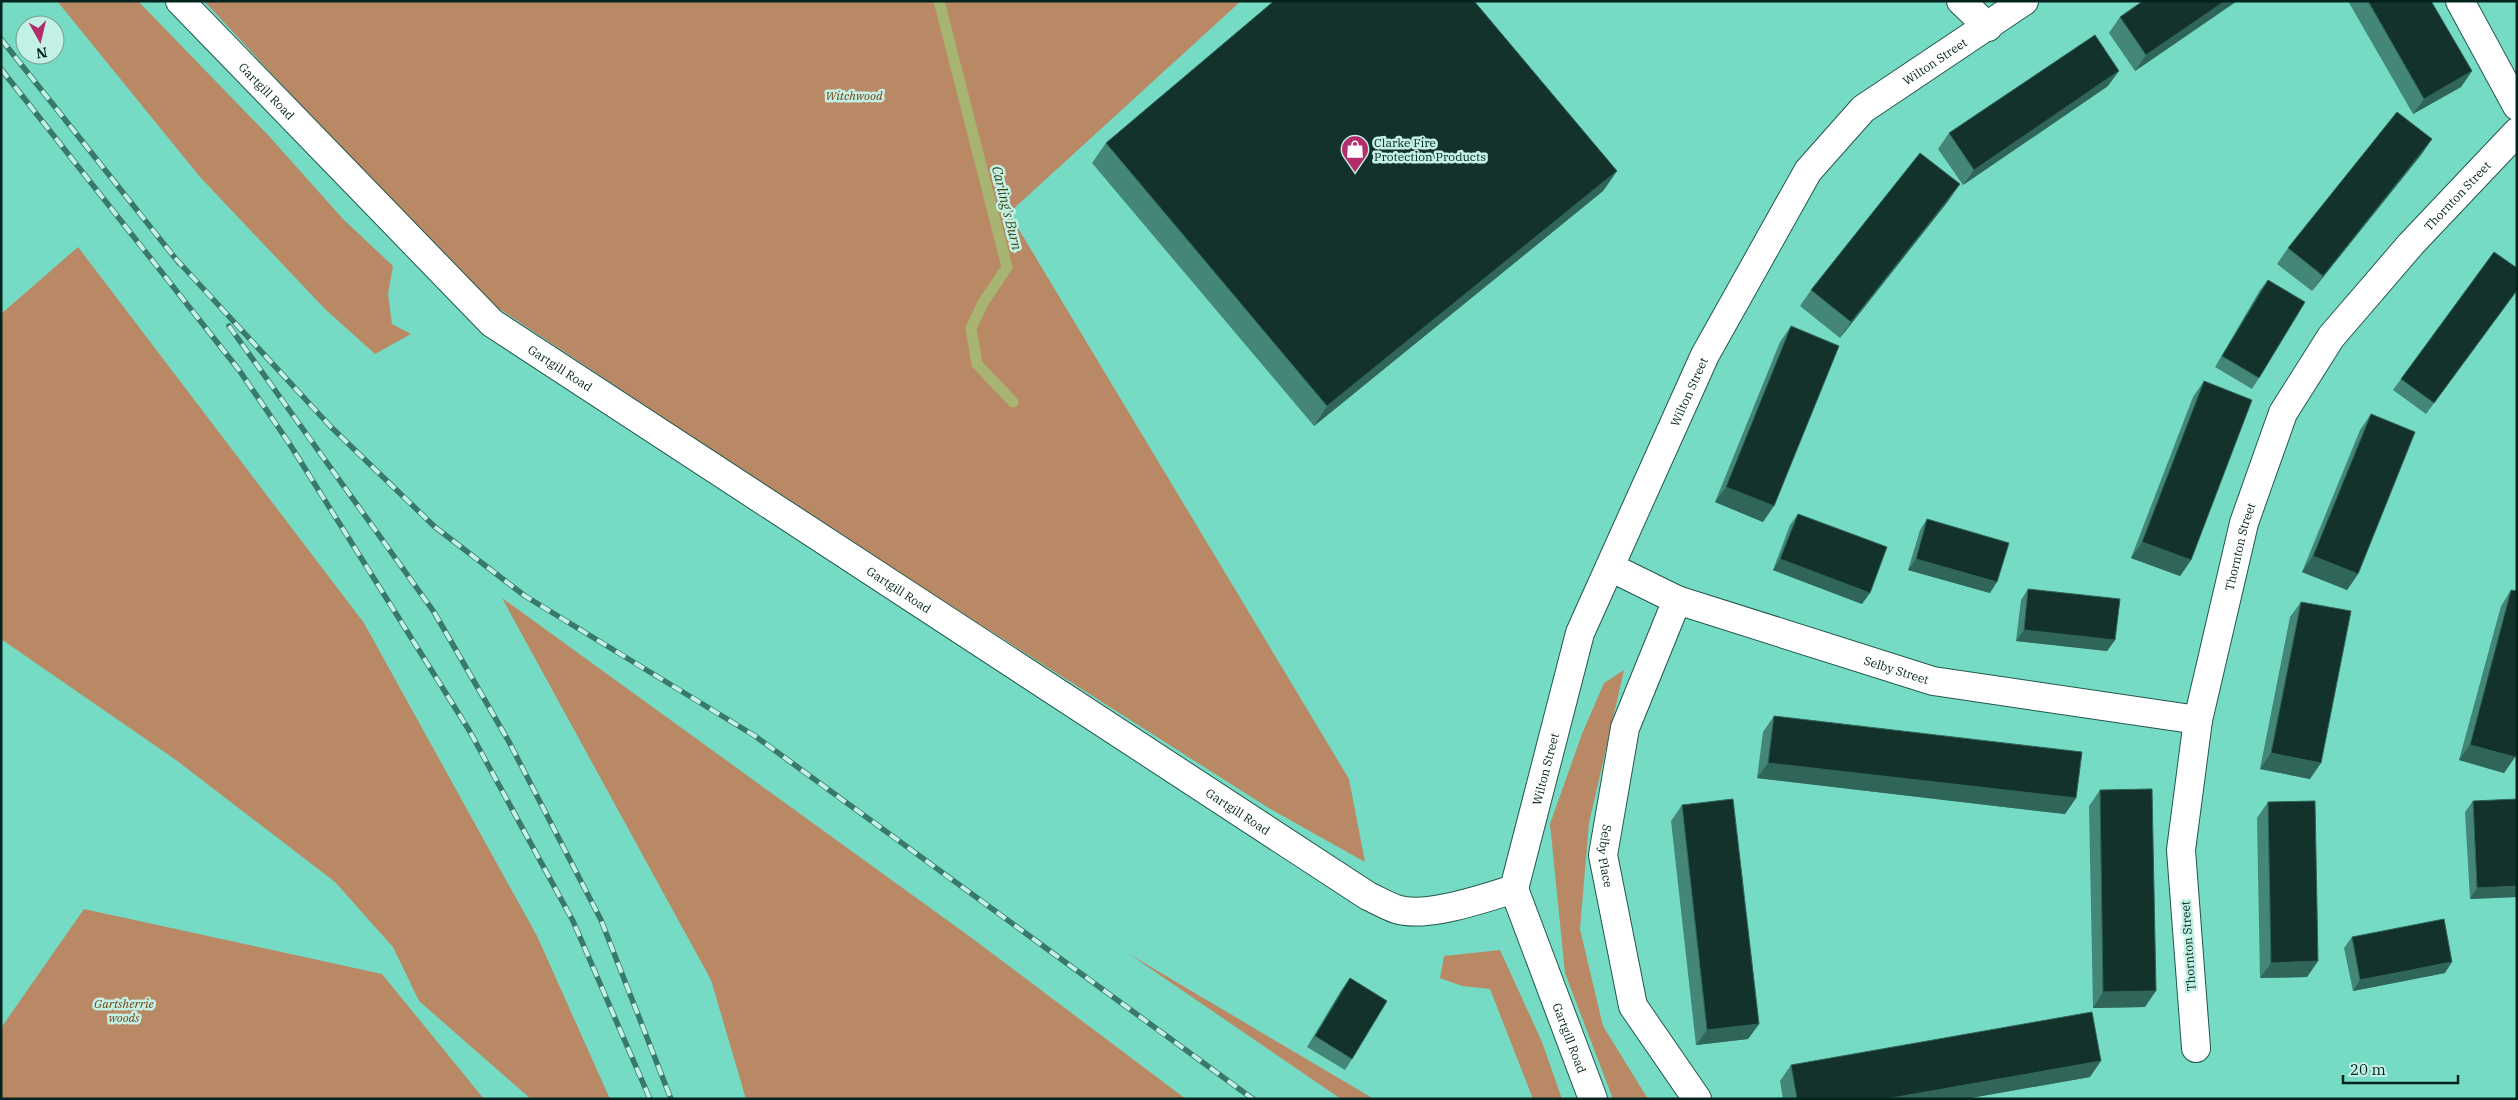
<svg xmlns="http://www.w3.org/2000/svg" width="2518" height="1100" font-family="'IBM Plex Serif',serif">
	<style>
		.green { fill: #b98965 }
		.lines { fill: none; stroke-linecap: round; stroke-linejoin: round }
		.stream { stroke: #a8b471; stroke-width: 11 }
		.minor-casing { stroke: #22584c; stroke-width: 30 }
		.minor { stroke: #fff; stroke-width: 28 }
		.rail-casing { stroke: #38796b; stroke-width: 5.5 }
		.rail { stroke: #c3f1e5; stroke-width: 4; stroke-dasharray: 11; stroke-linecap: butt }
		.wall { fill: #448678 }
		.shaded-wall { fill: #306559 }
		.building { fill: #12322b; stroke: #306559 }
		.labels { text-anchor: middle; dominant-baseline: central; stroke-width: 5; stroke-linejoin: round; paint-order: stroke }
		.street-label { font-size: 12px; fill: #03241e; stroke: #c3f1e5 }
		.park-label { font-size: 12px; font-style: italic; fill: #743d09; stroke: #c3f1e5 }
		.poi-label { font-size: 12px; fill: #03241e; stroke: #c3f1e5; text-anchor: start }
		.water-label { font-size: 14px; font-style: italic; fill: #3c4310; stroke: #c3f1e5 }
	</style>
	<rect width="100%" height="100%" fill="#76dbc4"/>
	<!-- green -->
	<path class="green" d="M 57,1 L 138,1 L 268,135 L 343,219 L 393,266 L 388,294 L 392,324 L 411,334 L 375,354 L 325,309 L 200,177 Z
		M 204,1 L 1241,1 L 1009,213 L 1349,779 L 1365,862 L 1267,807 L 852,543 L 477,294 Z
		M 78,247 L 364,623 L 537,936 L 610,1099 L 531,1099 L 419,1001 L 393,947 L 335,882 L 176,760 L 1,639 L 1,314 Z
		M 502,598 L 969,936 L 1186,1099 L 746,1099 L 711,980 Z
		M 1624,670 L 1589,823 L 1580,929 L 1603,1026 L 1648,1099 L 1613,1099 L 1565,973 L 1550,824 L 1582,734 L 1604,683 Z
		M 84,909 L 382,974 L 484,1099 L 1,1099 L 1,1028 Z
		M 1500,950 L 1542,1042 L 1562,1099 L 1533,1099 L 1490,989 L 1462,986 L 1440,978 L 1444,956 Z
		M 1129,954 L 1374,1099 L 1341,1099 Z"/>
	<g class="lines">
		<!-- stream -->
		<path class="stream" d="M 939,1 L 1007,267 L 983,303 L 971,328 L 977,364 L 1013,402"/>
		<!-- minor casing -->
		<g class="minor-casing">
			<g id="minor">
				<path id="s1" d="M 180,1 L 492,323 L 1368,896 C 1377,900 1387,906 1396,909 C 1425,919 1485,898 1514,889"/>
				<path d="M 1961,1 L 1988,27"/>
				<path d="M 2460,1 L 2517,106"/>
				<path id="s2" d="M 1610,567 L 1677,600 L 1933,681 L 2198,720"/>
				<path id="s3" d="M 1677,600 L 1625,728 L 1603,855 L 1633,1006 L 1697,1099"/>
				<path id="s4" d="M 1514,889 L 1580,633 L 1705,355 L 1808,171 L 1863,109 L 2024,1"/>
				<path id="s5" d="M 1514,889 L 1593,1099"/>
				<path id="s6" d="M 2196,1048 L 2181,850 L 2198,720 L 2244,523 L 2283,413 L 2331,337 L 2411,244 L 2517,132"/>
			</g>
		</g>
		<!-- minor -->
		<use href="#minor" class="minor"/>
		<!-- rail casing -->
		<g class="rail-casing">
			<path id="rail" d="M 1,39 L 179,263
				M 1,69 L 239,370 L 289,443 L 469,730 L 573,921 L 650,1099
				M 175,258 L 331,427 L 435,527 L 525,596 L 755,736 L 1253,1099
				M 229,326 L 434,612 L 508,740 L 601,920 L 671,1099"/>
		</g>
		<!-- rail -->
		<use href="#rail" class="rail"/>
	</g>
	<!-- wall -->
	<path class="wall" d="M 2143,1 L 2237,1 L 2135,71 L 2109,33 L 2120,17 Z
		M 2348,1 L 2431,1 L 2472,71 L 2461,87 L 2413,114 Z
		M 2108,86 L 1963,185 L 1938,149 L 1949,133 Z
		M 2432,139 L 2421,155 L 2312,291 L 2277,264 L 2288,248 Z
		M 1106,143 L 1617,171 L 1603,191 L 1314,426 L 1092,163 Z
		M 1949,200 L 1840,338 L 1800,306 L 1811,290 Z
		M 2268,280 L 2259,378 L 2252,389 L 2215,367 L 2260,290 Z
		M 2517,291 L 2426,414 L 2393,390 L 2401,379 Z
		M 1791,326 L 1763,522 L 1715,502 L 1780,342 Z
		M 2204,381 L 2191,560 L 2180,576 L 2131,558 L 2193,397 Z
		M 2371,414 L 2358,574 L 2347,590 L 2302,572 L 2360,430 Z
		M 1798,514 L 1862,604 L 1773,570 L 1790,525 Z
		M 1927,519 L 1990,593 L 1908,570 L 1920,530 Z
		M 2028,589 L 2115,640 L 2107,651 L 2016,641 L 2021,600 Z
		M 2511,590 L 2515,757 L 2504,773 L 2459,760 L 2501,606 Z
		M 2301,602 L 2310,779 L 2260,769 L 2290,617 Z
		M 1774,716 L 2076,798 L 2065,814 L 1757,778 L 1763,732 Z
		M 2100,790 L 2145,1007 L 2093,1008 L 2089,806 Z
		M 2473,801 L 2517,897 L 2470,899 L 2465,812 Z
		M 2268,802 L 2318,961 L 2307,977 L 2260,978 L 2257,818 Z
		M 1682,805 L 1759,1024 L 1748,1039 L 1696,1045 L 1671,821 Z
		M 2352,937 L 2445,973 L 2353,991 L 2344,948 Z
		M 1350,978 L 1352,1059 L 1345,1070 L 1307,1047 L 1342,989 Z
		M 1791,1065 L 2090,1077 L 1965,1099 L 1783,1099 L 1780,1081 Z"/>
	<!-- shaded-wall -->
	<path class="shaded-wall" d="M 2225,1 L 2237,1 L 2135,71 L 2146,55 Z
		M 2119,71 L 2108,86 L 1963,185 L 1974,170 Z
		M 2472,71 L 2461,87 L 2413,114 L 2424,99 Z
		M 2432,139 L 2421,155 L 2312,291 L 2323,276 Z
		M 1617,171 L 1603,191 L 1314,426 L 1327,406 Z
		M 1960,184 L 1949,200 L 1840,338 L 1851,322 Z
		M 1726,487 L 1774,506 L 1763,522 L 1715,502 Z
		M 2142,542 L 2191,560 L 2180,576 L 2131,558 Z
		M 2313,556 L 2358,574 L 2347,590 L 2302,572 Z
		M 1780,559 L 1870,593 L 1862,604 L 1773,570 Z
		M 1916,559 L 1997,582 L 1990,593 L 1908,570 Z
		M 2024,630 L 2115,640 L 2107,651 L 2016,641 Z
		M 2470,745 L 2515,757 L 2504,773 L 2459,760 Z
		M 2271,753 L 2321,763 L 2310,779 L 2260,769 Z
		M 1768,763 L 2076,798 L 2065,814 L 1757,778 Z
		M 2517,886 L 2517,897 L 2470,899 L 2477,888 Z
		M 2318,961 L 2307,977 L 2260,978 L 2271,963 Z
		M 2452,962 L 2445,973 L 2353,991 L 2360,980 Z
		M 2156,991 L 2145,1007 L 2093,1008 L 2103,992 Z
		M 1759,1024 L 1748,1039 L 1696,1045 L 1707,1030 Z
		M 2101,1061 L 2090,1077 L 1965,1099 L 1886,1099 Z"/>
	<!-- building -->
	<path class="building" d="M 1274,1 L 1474,1 L 1617,171 L 1327,406 L 1106,143 Z
		M 2143,1 L 2225,1 L 2146,55 L 2120,17 Z
		M 2368,1 L 2431,1 L 2472,71 L 2424,99 Z
		M 2095,35 L 2119,71 L 1974,170 L 1949,133 Z
		M 2397,112 L 2432,139 L 2323,276 L 2288,248 Z
		M 1920,153 L 1960,184 L 1851,322 L 1811,290 Z
		M 2494,252 L 2517,268 L 2517,290 L 2434,403 L 2401,379 Z
		M 2268,280 L 2305,302 L 2259,378 L 2222,356 Z
		M 1791,326 L 1839,346 L 1774,506 L 1726,487 Z
		M 2204,381 L 2252,400 L 2191,560 L 2142,542 Z
		M 2371,414 L 2415,432 L 2358,574 L 2313,556 Z
		M 1798,514 L 1887,547 L 1870,593 L 1780,559 Z
		M 1927,519 L 2009,543 L 1997,582 L 1916,559 Z
		M 2028,589 L 2120,599 L 2115,640 L 2024,630 Z
		M 2511,590 L 2517,591 L 2517,751 L 2515,757 L 2470,745 Z
		M 2301,602 L 2351,611 L 2321,763 L 2271,753 Z
		M 1774,716 L 2082,752 L 2076,798 L 1768,763 Z
		M 2152,789 L 2156,991 L 2103,992 L 2100,790 Z
		M 1733,799 L 1759,1024 L 1707,1030 L 1682,805 Z
		M 2517,799 L 2517,886 L 2477,888 L 2473,801 Z
		M 2315,801 L 2318,961 L 2271,963 L 2268,802 Z
		M 2444,919 L 2452,962 L 2360,980 L 2352,937 Z
		M 1350,978 L 1387,1001 L 1352,1059 L 1315,1036 Z
		M 2092,1012 L 2101,1061 L 1886,1099 L 1797,1099 L 1791,1065 Z"/>
	<!-- icons -->
	<defs>
		<g id="shop-pin" transform="scale(1.4375)"><path d="M0 17L-7.5 6A9.5 9.5 0 1 1 7.5 6Z" fill="#b42c6c" stroke="#c3f1e5"/><path d="M-5-2.5h2.3a2.7 3.5 0 0 1 5.4 0H5L5.5 6h-11ZM-1.5-2.5h3a1.5 2.3 0 0 0-3 0Z" fill="#fff"/></g>
	</defs>
	<g fill-rule="evenodd">
		<use href="#shop-pin" x="1355" y="149"/>
	</g>
	<g class="labels">
		<!-- street labels -->
		<g class="street-label">
			<text stroke="none"><textPath href="#s4" startOffset="949">Wilton Street</textPath></text>
			<text stroke="none"><textPath href="#s1" startOffset="125">Gartgill Road</textPath></text>
			<text stroke="none"><textPath href="#s6" startOffset="928">Thornton Street</textPath></text>
			<text stroke="none"><textPath href="#s1" startOffset="530">Gartgill Road</textPath></text>
			<text stroke="none"><textPath href="#s4" startOffset="529">Wilton Street</textPath></text>
			<text stroke="none"><textPath href="#s6" startOffset="508">Thornton Street</textPath></text>
			<text stroke="none"><textPath href="#s1" startOffset="935">Gartgill Road</textPath></text>
			<text stroke="none"><textPath href="#s2" startOffset="305">Selby Street</textPath></text>
			<text stroke="none"><textPath href="#s4" startOffset="124">Wilton Street</textPath></text>
			<text stroke="none"><textPath href="#s1" startOffset="1340">Gartgill Road</textPath></text>
			<text stroke="none"><textPath href="#s3" startOffset="268">Selby Place</textPath></text>
			<text transform="translate(2188 946) rotate(-94)">Thornton Street</text>
			<text stroke="none"><textPath href="#s5" startOffset="159">Gartgill Road</textPath></text>
		</g>
		<!-- park labels -->
		<g class="park-label">
			<text x="854" y="95">Witchwood</text>
			<text x="124" y="1003">Gartsherrie<tspan x="124" dy="14">woods</tspan></text>
		</g>
		<!-- poi labels -->
		<g class="poi-label">
			<text x="1374" y="142">Clarke Fire<tspan x="1374" dy="14">Protection Products</tspan></text>
		</g>
		<!-- water labels -->
		<g class="water-label">
			<text transform="translate(1007 208) rotate(76)">Carling's Burn</text>
		</g>
	</g>
	<!-- border -->
	<rect width="2518" height="1100" fill="none" stroke="#03241e" stroke-width="5"/>
	<!-- north arrow -->
	<g transform="translate(40 40) rotate(172)"><circle r="24" fill="#c3f1e5" stroke="#769f95"/>
	<path d="M0-4L9 19L0 12L-9 19Z" fill="#b42c6c"/>
	<text y="-8" font-size="14" font-weight="bold" text-anchor="middle" fill="#03241e">N</text>
	</g>
	<!-- scale -->
	<path d="M2343 1075v8h115v-8" fill="none" stroke="#03241e" stroke-width="2.5"/>
	<text x="2350" y="1075" font-size="15" fill="#03241e" stroke="#c3f1e5" stroke-width="4" paint-order="stroke">20 m</text>
</svg>
